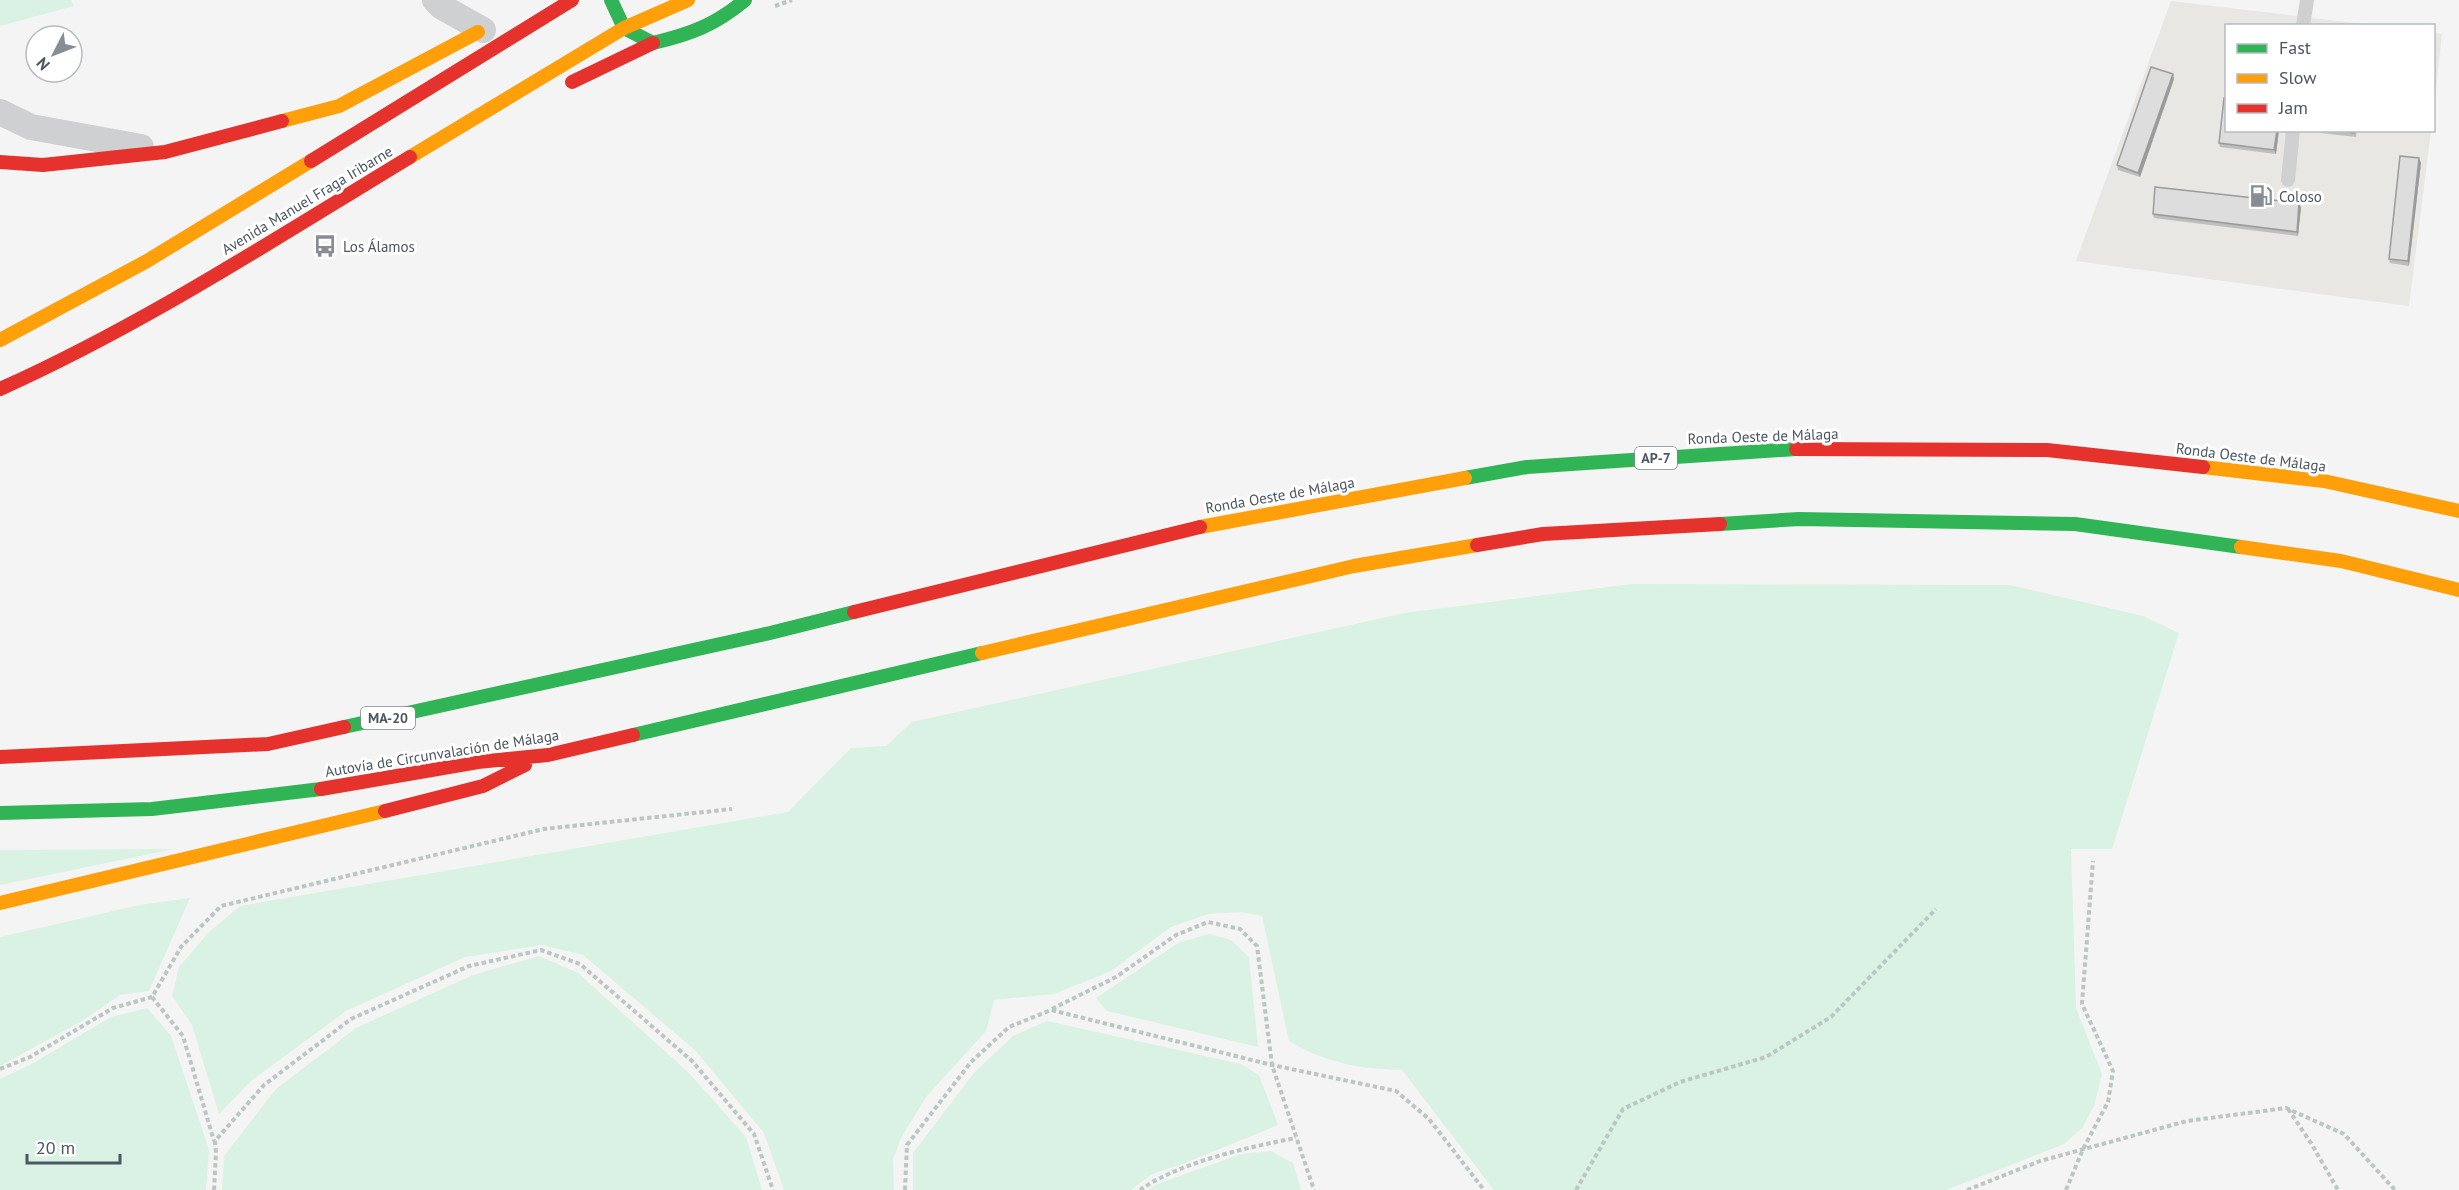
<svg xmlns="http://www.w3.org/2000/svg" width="2459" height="1190" font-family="'PT Sans',sans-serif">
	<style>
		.commercial { fill: #e8e7e3 }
		.green { fill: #d9f2e3 }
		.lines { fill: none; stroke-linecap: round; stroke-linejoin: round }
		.path { stroke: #bcc7c4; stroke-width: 4; stroke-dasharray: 4.5 3; stroke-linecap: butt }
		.lane { stroke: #ced0d2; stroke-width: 14 }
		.street { stroke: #ced0d2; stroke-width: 26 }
		.fast { stroke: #30b455; stroke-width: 14 }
		.slow { stroke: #ff9f0a; stroke-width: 14 }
		.jam { stroke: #e5322d; stroke-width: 14 }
		.wall { fill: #bebebf }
		.shaded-wall { fill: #9b9b9b }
		.building { fill: #ddddde; stroke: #9b9b9b; stroke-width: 1.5 }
		.labels { text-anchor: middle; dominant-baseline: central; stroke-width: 6; stroke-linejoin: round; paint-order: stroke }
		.shield { fill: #fff; stroke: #808990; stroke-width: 1.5 }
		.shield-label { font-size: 14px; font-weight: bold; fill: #4a5661 }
		.poi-label { font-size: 15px; fill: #4a5661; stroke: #fff; text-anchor: start }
		.street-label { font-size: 15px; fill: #4a5661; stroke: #fff }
	</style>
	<rect width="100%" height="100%" fill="#f4f4f4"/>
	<!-- commercial -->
	<path class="commercial" d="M 2171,1 L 2372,25 L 2226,26 L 2226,130 L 2431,131 L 2409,306 L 2076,261 Z
		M 2434,33 L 2442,34 L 2434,107 Z"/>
	<!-- green -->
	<path class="green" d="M 0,0 L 71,0 L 74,6 L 0,26 Z
		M 1631,584 L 2010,585 L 2143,616 L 2179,633 L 2112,849 L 2071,849 L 2076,1008 L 2102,1074 L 2094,1106 L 2082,1128 L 2064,1144 L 1946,1190 L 1494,1190 L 1402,1070 C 1360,1069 1326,1063 1289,1041 L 1262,916 L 1241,912 L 1208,914 L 1171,927 L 1111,971 L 1054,994 L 994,1000 L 986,1031 L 926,1097 L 901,1138 L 893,1160 L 894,1190 L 784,1190 L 764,1133 L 695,1050 L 583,955 L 542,945 L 465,957 L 346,1011 L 251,1081 L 219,1114 L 192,1025 L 172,996 L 179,967 L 208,933 L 240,906 L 788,812 L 851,748 L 886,746 L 912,722 L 1405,613 Z
		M 174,849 L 0,885 L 0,850 Z
		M 190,898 L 149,991 L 120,995 L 82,1021 L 0,1066 L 0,937 L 140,905 Z
		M 1209,934 L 1231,940 L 1249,957 L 1258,1047 L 1107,1011 L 1096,998 L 1178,943 Z
		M 539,956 L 578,973 L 688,1072 L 746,1137 L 762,1190 L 222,1190 L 224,1156 L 276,1089 L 356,1028 L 473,975 Z
		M 147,1008 L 171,1036 L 209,1150 L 206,1190 L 0,1190 L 0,1079 L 30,1065 L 111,1017 Z
		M 1047,1021 L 1241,1064 L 1259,1075 L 1278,1125 L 1185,1163 L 1152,1174 L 1131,1190 L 913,1190 L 913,1153 L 974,1073 L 1013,1036 Z
		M 1271,1151 L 1293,1163 L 1301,1190 L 1148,1190 L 1155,1185 L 1241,1154 Z"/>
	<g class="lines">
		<!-- path -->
		<path class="path" d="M 775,6 L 792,0
			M 152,997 L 183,1036 L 214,1141
			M 1052,1009 L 1116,977 L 1176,935 L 1208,922 L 1240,929 L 1257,946 L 1272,1065 L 1314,1190
			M 0,1069 L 30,1057 L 113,1008 L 152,997 L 181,947 L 221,906 L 544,829 L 732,809
			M 2288,1109 L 2311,1143 L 2338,1190
			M 214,1190 L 216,1153 L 215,1141 L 264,1085 L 351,1019 L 469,966 L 541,950 L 580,964 L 692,1061 L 754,1134 L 773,1190
			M 905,1190 L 907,1145 L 971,1062 L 1009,1027 L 1051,1010 L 1272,1065 L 1396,1091 L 1429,1119 L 1484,1190
			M 1140,1190 C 1180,1162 1248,1147 1296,1138
			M 1576,1190 L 1623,1109 L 1680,1082 L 1766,1057 L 1831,1017 L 1936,909
			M 1967,1190 L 2040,1161 L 2187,1121 L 2286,1108 L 2344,1134 L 2395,1190
			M 2066,1190 L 2083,1149 L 2108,1102 L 2113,1071 L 2082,1004 L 2093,861"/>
		<!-- lane -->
		<path class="lane" d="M 2303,26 L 2307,0
			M 2288,180 L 2293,130"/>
		<!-- street -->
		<path class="street" d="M 435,0 L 442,7 L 483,30
			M 0,112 L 31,127 L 141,147"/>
		<!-- fast -->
		<path class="fast" d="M 611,0 L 624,28 L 653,43 C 691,34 715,25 745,0
			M 1465,478 L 1527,467 L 1796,449
			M 1720,524 L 1799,519 L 2075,524 L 2241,547
			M 344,727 L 770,633 L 854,612
			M 633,735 L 982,653
			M 0,813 L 152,809 L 321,789"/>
		<!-- slow -->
		<path class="slow" d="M 282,121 L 339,106 L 478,32
			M 410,157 L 624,28 L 688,0
			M 0,340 L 147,261 L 311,161
			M 2203,467 L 2324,481 L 2459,511
			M 1200,527 L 1465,478
			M 2241,547 L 2341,561 L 2459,590
			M 982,653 L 1354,566 L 1477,545
			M 0,903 L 385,811"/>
		<!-- jam -->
		<path class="jam" d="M 572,82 L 653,43
			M 311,161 L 572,0
			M 0,162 L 43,165 L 165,152 L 282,121
			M 0,389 C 143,325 276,238 410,157
			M 1796,449 L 2047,450 L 2203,467
			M 1477,545 L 1543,534 L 1720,524
			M 854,612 L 1200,527
			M 0,757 L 268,744 L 344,727
			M 321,789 L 478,762 L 548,755 L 633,735
			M 385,811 L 483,786 L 525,765"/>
	</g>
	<!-- wall -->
	<path class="wall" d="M 2174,79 L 2140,177 L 2118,170 L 2117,165 Z
		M 2279,130 L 2276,154 L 2220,147 L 2219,143 Z
		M 2320,130 L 2357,130 L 2356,137 L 2321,133 Z
		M 2421,163 L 2409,266 L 2390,263 L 2389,259 Z
		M 2301,207 L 2298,236 L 2154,218 L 2153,214 Z"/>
	<!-- shaded-wall -->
	<path class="shaded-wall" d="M 2173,74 L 2174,79 L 2140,177 L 2138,173 Z
		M 2277,130 L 2279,130 L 2276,154 L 2274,150 Z
		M 2419,158 L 2421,163 L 2409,266 L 2408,261 Z
		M 2299,203 L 2301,207 L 2298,236 L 2297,232 Z"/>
	<!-- building -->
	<path class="building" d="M 2151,67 L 2173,74 L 2138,173 L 2117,165 Z
		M 2224,98 L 2226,98 L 2226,130 L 2277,130 L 2274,150 L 2219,143 Z
		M 2337,130 L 2354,130 L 2354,133 Z
		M 2400,156 L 2419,158 L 2408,261 L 2389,259 Z
		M 2155,187 L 2299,203 L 2297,232 L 2153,214 Z"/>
	<!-- icons -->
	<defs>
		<g id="fuel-bare" transform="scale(1.8)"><path d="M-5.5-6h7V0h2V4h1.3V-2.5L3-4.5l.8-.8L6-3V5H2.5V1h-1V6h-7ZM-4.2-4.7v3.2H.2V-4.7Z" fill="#868d94" stroke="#fff" stroke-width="2.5" paint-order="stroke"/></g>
		<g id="bus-bare" transform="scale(1.8)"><path d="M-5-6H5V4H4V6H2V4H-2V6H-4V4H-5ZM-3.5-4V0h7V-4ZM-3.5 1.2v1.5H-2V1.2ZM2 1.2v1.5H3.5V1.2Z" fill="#868d94" stroke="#fff" stroke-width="2.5" paint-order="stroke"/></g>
	</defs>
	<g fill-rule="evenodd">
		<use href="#fuel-bare" x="2261" y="196"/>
		<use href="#bus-bare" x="325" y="246"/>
	</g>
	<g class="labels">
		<!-- shield labels -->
		<g class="shield">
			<rect x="1635" y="447" width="42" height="22" rx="4.5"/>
			<rect x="361" y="707" width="54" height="22" rx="4.5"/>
		</g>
		<g class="shield-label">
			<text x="1656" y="458">AP-7</text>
			<text x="388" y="718">MA-20</text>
		</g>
		<!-- poi labels -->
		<g class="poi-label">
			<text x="2279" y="196">Coloso</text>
			<text x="343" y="246">Los Álamos</text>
		</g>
		<!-- street labels -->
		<g class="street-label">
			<text transform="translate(307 200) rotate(-31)">Avenida Manuel Fraga Iribarne</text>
			<text transform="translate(1763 436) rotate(-2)">Ronda Oeste de Málaga</text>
			<text transform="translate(2251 457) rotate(7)">Ronda Oeste de Málaga</text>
			<text transform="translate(1280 495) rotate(-10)">Ronda Oeste de Málaga</text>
			<text transform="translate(442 753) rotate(-9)">Autovía de Circunvalación de Málaga</text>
		</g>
	</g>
	<!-- legend -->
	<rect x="2225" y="24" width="210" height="108" fill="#ffffff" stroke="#b7bbc0" stroke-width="1.5"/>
	<rect x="2237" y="44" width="30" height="9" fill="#30b455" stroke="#b7bbc0" stroke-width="1.5"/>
	<text x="2279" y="54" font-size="18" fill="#4a5661">Fast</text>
	<rect x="2237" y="74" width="30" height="9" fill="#ff9f0a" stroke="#b7bbc0" stroke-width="1.5"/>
	<text x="2279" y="84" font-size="18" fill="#4a5661">Slow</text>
	<rect x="2237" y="104" width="30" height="9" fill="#e5322d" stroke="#b7bbc0" stroke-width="1.5"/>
	<text x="2279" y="114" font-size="18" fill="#4a5661">Jam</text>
	<!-- north arrow -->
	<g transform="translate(54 54) rotate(228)"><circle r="28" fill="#ffffff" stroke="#b7bbc0" stroke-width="1.5"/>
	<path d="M0-4.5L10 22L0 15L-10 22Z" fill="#868d94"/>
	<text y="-9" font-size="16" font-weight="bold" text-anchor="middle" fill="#4a5661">N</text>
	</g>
	<!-- scale -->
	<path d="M27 1154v9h93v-9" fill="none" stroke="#4a5661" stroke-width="3"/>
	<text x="36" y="1154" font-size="18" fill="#4a5661" stroke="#ffffff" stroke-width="4.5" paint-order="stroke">20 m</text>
</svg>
